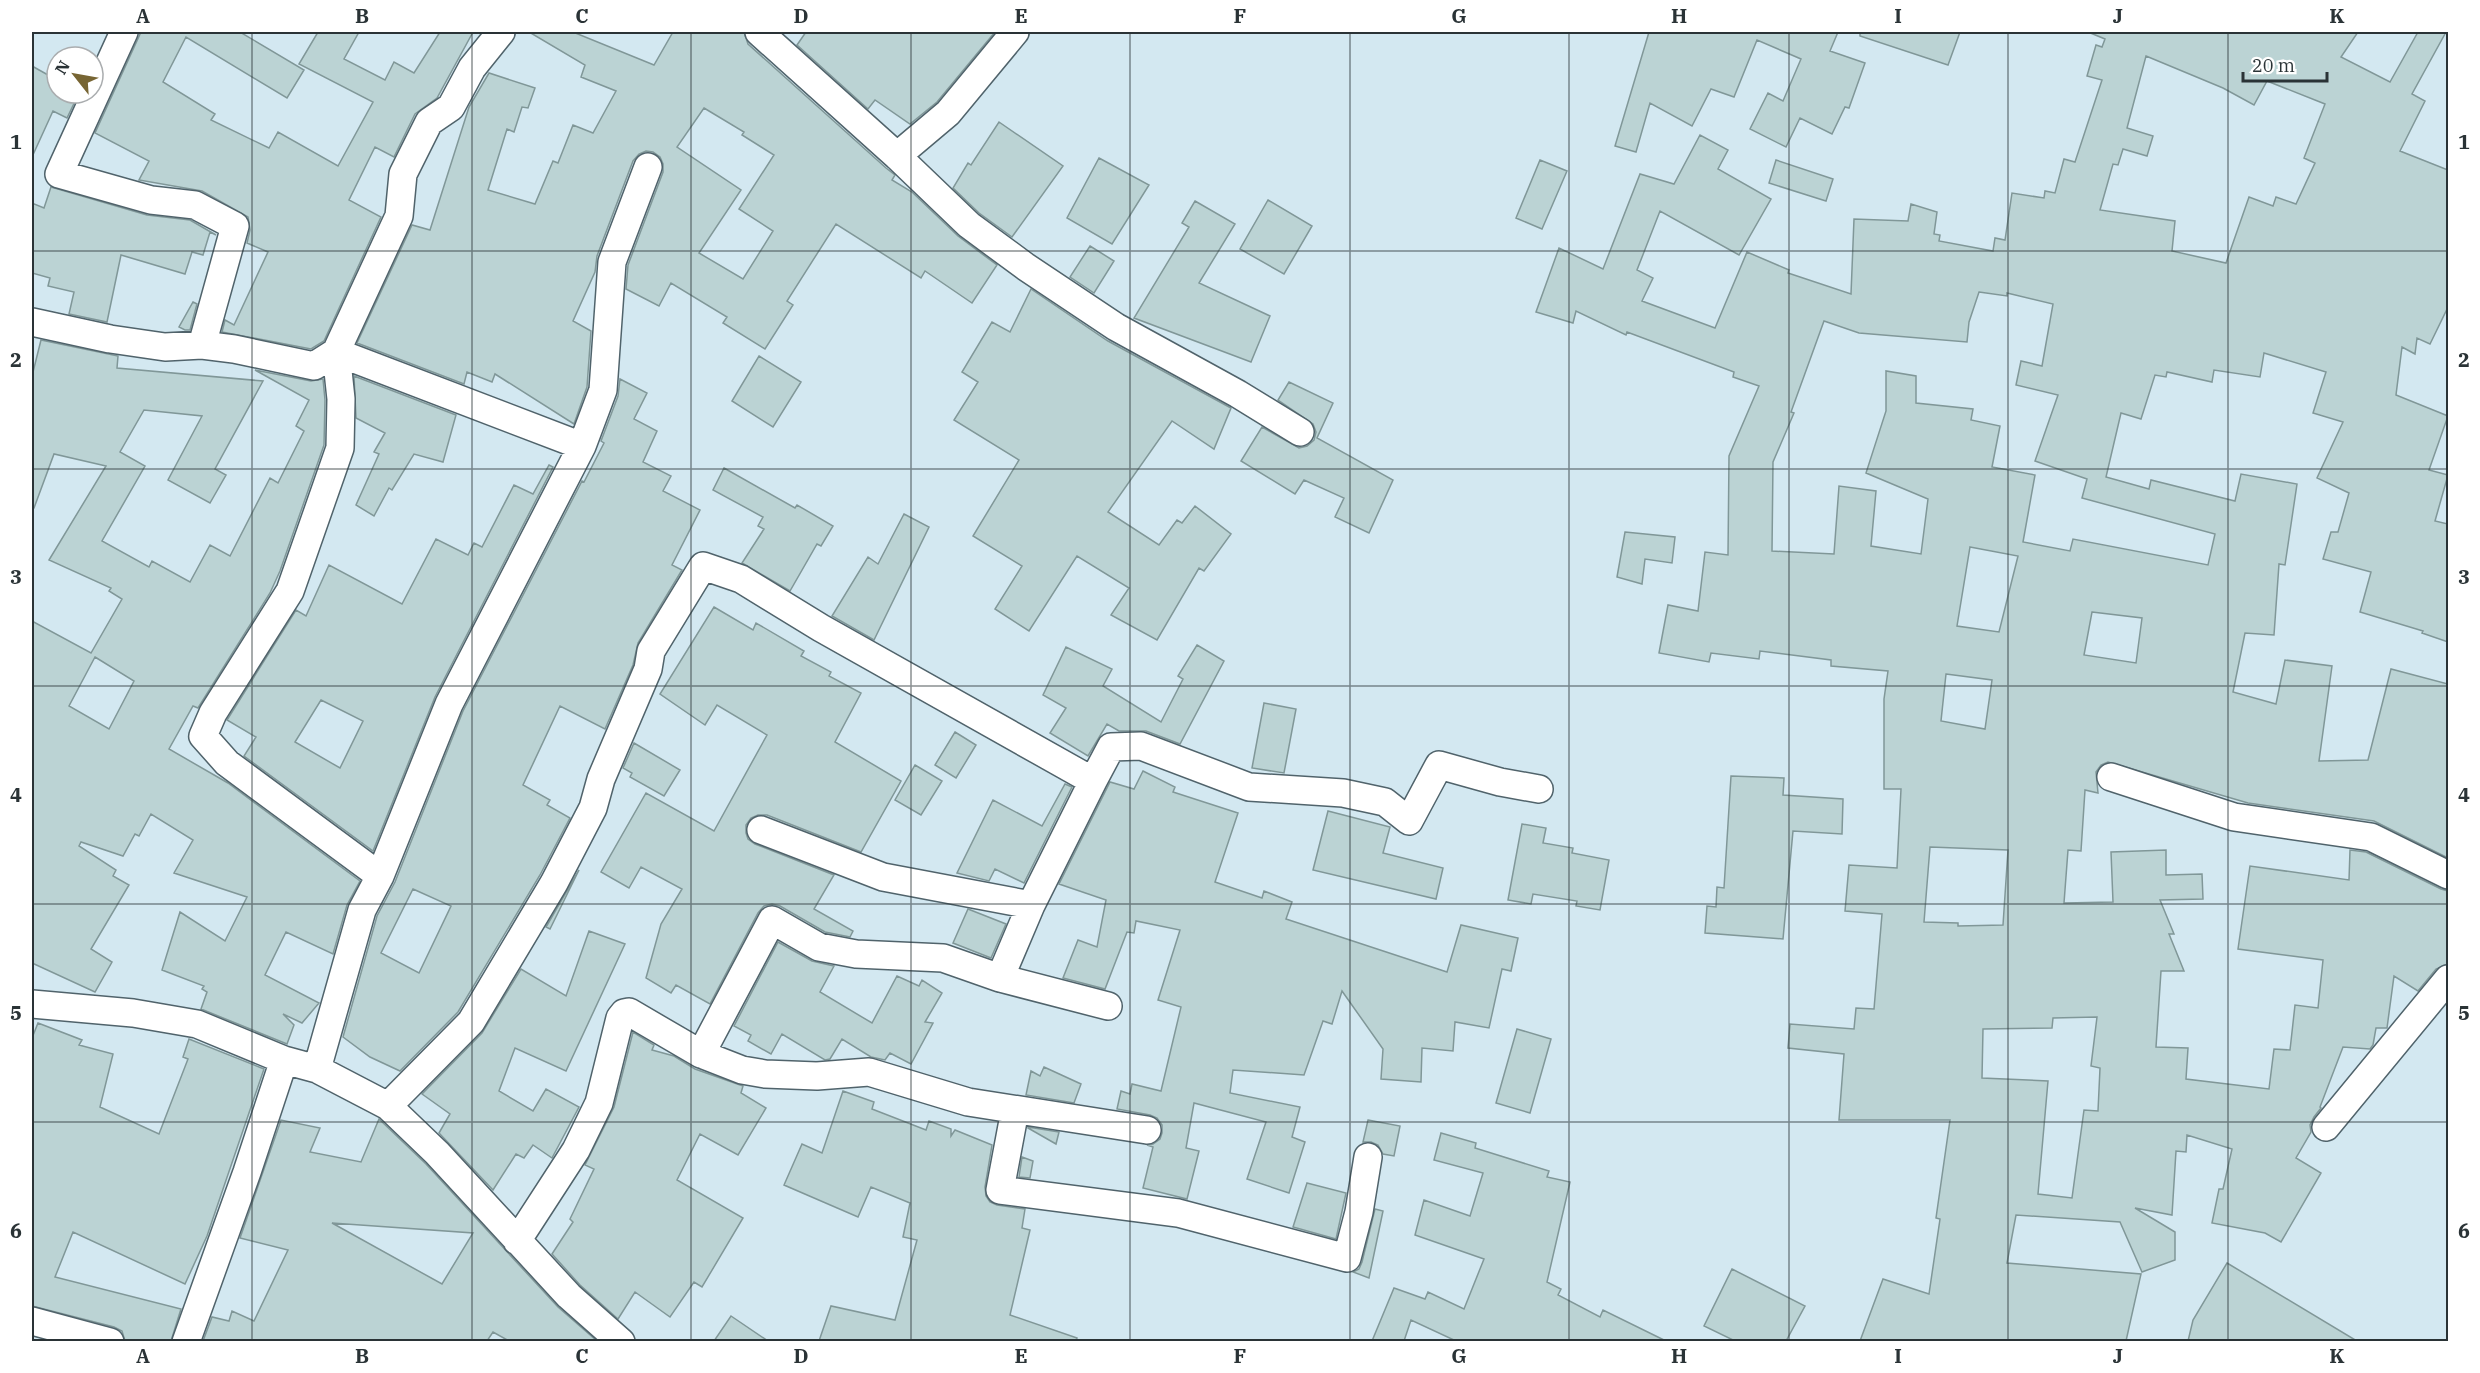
<svg xmlns="http://www.w3.org/2000/svg" width="2480" height="1373" font-family="'IBM Plex Serif',serif">
	<style>
		.building { fill: #bbd3d4; stroke: #809798; stroke-width: 1.5; fill-rule: evenodd }
		.lines { fill: none; stroke-linecap: round; stroke-linejoin: round }
		.minor-casing { stroke: #50636b; stroke-width: 30 }
		.minor { stroke: #fff; stroke-width: 27 }
		.grid { fill: none; stroke: #2a3336; stroke-width: 1.5; stroke-opacity: 0.55 }
		.neatline { fill: none; stroke: #2a3336; stroke-width: 2 }
		.grid-label { font-size: 20px; text-anchor: middle; font-weight: bold; fill: #2a3336 }
	</style>
	<rect width="100%" height="100%" fill="#d3e8f1"/>
	<!-- building -->
	<path class="building" d="M 141,32 L 240,32 L 304,70 L 287,98 L 186,37 L 163,82 L 215,114 L 211,120 L 269,148 L 278,132 L 338,166 L 373,102 L 299,64 L 318,32 L 359,32 L 344,59 L 385,80 L 394,62 L 414,73 L 440,32 L 473,32 L 437,98 L 415,114 L 394,157 L 375,147 L 349,200 L 381,217 L 324,341 L 311,349 L 222,332 L 225,320 L 234,325 L 268,252 L 247,243 L 250,230 L 248,217 L 202,191 L 139,180 L 149,161 L 95,133 Z
		M 529,32 L 573,32 L 654,65 L 673,32 L 744,32 L 748,44 L 886,168 L 895,175 L 892,180 L 912,192 L 958,236 L 997,265 L 972,303 L 925,271 L 921,278 L 836,224 L 787,301 L 793,305 L 765,349 L 723,323 L 727,317 L 671,283 L 659,306 L 626,289 L 628,265 L 663,172 L 663,164 L 660,157 L 653,152 L 646,151 L 639,154 L 633,161 L 597,256 L 595,272 L 573,321 L 591,331 L 587,387 L 574,424 L 495,374 L 492,382 L 467,372 L 464,384 L 357,343 L 412,225 L 430,230 L 469,107 L 489,73 L 535,88 L 528,108 L 522,107 L 514,132 L 507,129 L 488,190 L 535,204 L 553,161 L 558,163 L 573,125 L 593,133 L 616,91 L 581,77 L 585,65 ZM 704,108 L 744,132 L 742,135 L 774,155 L 739,209 L 773,231 L 743,279 L 699,253 L 741,190 L 677,147 Z
		M 806,32 L 995,32 L 937,102 L 910,124 L 875,100 L 868,109 L 797,45 Z
		M 1649,32 L 1838,32 L 1830,51 L 1865,63 L 1849,108 L 1845,107 L 1832,134 L 1800,118 L 1786,147 L 1750,129 L 1768,93 L 1783,101 L 1801,59 L 1757,40 L 1734,97 L 1711,89 L 1692,126 L 1650,103 L 1636,152 L 1615,146 Z
		M 1860,32 L 1960,32 L 1948,65 L 1860,36 Z
		M 2088,32 L 2358,32 L 2341,57 L 2390,82 L 2418,32 L 2446,32 L 2412,94 L 2425,101 L 2400,151 L 2448,170 L 2448,307 L 2430,344 L 2417,338 L 2415,354 L 2402,347 L 2396,395 L 2448,416 L 2429,470 L 2448,475 L 2435,521 L 2448,524 L 2448,642 L 2422,633 L 2423,631 L 2360,612 L 2371,572 L 2323,559 L 2331,532 L 2338,532 L 2349,493 L 2317,478 L 2343,422 L 2313,413 L 2326,372 L 2264,353 L 2260,377 L 2214,370 L 2212,382 L 2167,372 L 2166,377 L 2155,375 L 2141,419 L 2121,413 L 2106,477 L 2149,489 L 2151,480 L 2235,501 L 2241,474 L 2297,484 L 2285,565 L 2279,564 L 2274,635 L 2245,633 L 2233,692 L 2276,704 L 2285,660 L 2332,666 L 2319,761 L 2368,760 L 2391,669 L 2448,684 L 2448,858 L 2374,821 L 2248,803 L 2108,762 L 2101,765 L 2096,772 L 2098,793 L 2085,790 L 2081,851 L 2068,850 L 2064,903 L 2113,902 L 2111,852 L 2166,850 L 2166,875 L 2202,874 L 2203,899 L 2160,900 L 2174,934 L 2169,934 L 2184,971 L 2161,971 L 2156,1047 L 2188,1048 L 2186,1079 L 2269,1089 L 2274,1049 L 2290,1050 L 2295,1005 L 2318,1008 L 2323,960 L 2238,949 L 2250,866 L 2349,880 L 2350,850 L 2366,852 L 2441,889 L 2448,891 L 2448,964 L 2436,969 L 2418,991 L 2394,976 L 2387,1028 L 2376,1028 L 2373,1045 L 2370,1049 L 2343,1047 L 2320,1107 L 2321,1108 L 2314,1117 L 2310,1125 L 2311,1132 L 2296,1158 L 2321,1173 L 2281,1242 L 2265,1233 L 2212,1223 L 2219,1189 L 2223,1189 L 2232,1149 L 2187,1135 L 2186,1152 L 2176,1151 L 2172,1215 L 2135,1208 L 2175,1232 L 2175,1260 L 2142,1272 L 2120,1222 L 2016,1215 L 2007,1263 L 2141,1274 L 2126,1341 L 1860,1341 L 1883,1279 L 1929,1294 L 1940,1219 L 1936,1218 L 1950,1120 L 1839,1120 L 1844,1054 L 1788,1048 L 1790,1024 L 1854,1029 L 1856,1008 L 1874,1009 L 1882,914 L 1845,911 L 1849,865 L 1897,868 L 1901,789 L 1884,789 L 1884,699 L 1888,671 L 1831,666 L 1831,660 L 1760,651 L 1759,659 L 1711,653 L 1709,662 L 1659,653 L 1668,605 L 1698,611 L 1705,552 L 1728,555 L 1729,456 L 1759,386 L 1733,377 L 1734,372 L 1627,332 L 1626,335 L 1576,311 L 1573,323 L 1536,312 L 1559,248 L 1603,269 L 1640,174 L 1674,184 L 1700,135 L 1728,150 L 1718,169 L 1771,199 L 1739,255 L 1660,211 L 1637,270 L 1653,278 L 1642,301 L 1715,328 L 1747,252 L 1789,270 L 1788,273 L 1851,294 L 1854,219 L 1908,221 L 1911,204 L 1937,212 L 1934,234 L 1940,235 L 1939,241 L 1993,251 L 1995,238 L 2005,240 L 2012,193 L 2044,198 L 2045,191 L 2055,193 L 2064,159 L 2075,162 L 2102,80 L 2087,76 L 2096,45 L 2102,47 L 2105,39 ZM 2146,56 L 2223,88 L 2254,105 L 2267,81 L 2325,104 L 2304,158 L 2315,163 L 2296,204 L 2276,197 L 2273,206 L 2249,197 L 2226,263 L 2172,251 L 2175,221 L 2100,210 L 2113,164 L 2118,165 L 2123,149 L 2147,156 L 2153,136 L 2127,128 ZM 1979,292 L 2007,296 L 2007,293 L 2053,304 L 2042,366 L 2021,361 L 2016,385 L 2058,395 L 2035,461 L 2087,479 L 2082,498 L 2215,534 L 2208,565 L 2073,539 L 2070,551 L 2023,542 L 2035,475 L 1992,467 L 2000,426 L 1971,420 L 1973,409 L 1916,403 L 1916,376 L 1886,371 L 1886,411 L 1866,473 L 1928,499 L 1921,554 L 1871,546 L 1876,491 L 1839,486 L 1834,554 L 1772,551 L 1773,462 L 1794,413 L 1791,412 L 1824,321 L 1859,333 L 1967,342 L 1969,322 ZM 1970,547 L 2018,556 L 1999,632 L 1957,626 ZM 2092,612 L 2142,618 L 2136,663 L 2084,655 ZM 1946,674 L 1992,680 L 1985,729 L 1941,721 ZM 1930,847 L 2008,850 L 2003,925 L 1958,926 L 1958,923 L 1924,922 ZM 2097,1017 L 2091,1066 L 2100,1068 L 2098,1111 L 2084,1110 L 2072,1198 L 2038,1194 L 2048,1081 L 1982,1078 L 1983,1029 L 2052,1028 L 2053,1018 Z
		M 32,66 L 57,80 L 57,93 L 79,93 L 67,118 L 53,111 L 32,157 Z
		M 999,122 L 1063,166 L 1012,237 L 979,213 L 953,188 L 968,163 L 971,165 Z
		M 1099,158 L 1149,185 L 1112,244 L 1067,218 Z
		M 1540,160 L 1567,171 L 1542,229 L 1516,218 Z
		M 1776,160 L 1833,179 L 1826,201 L 1769,183 Z
		M 51,187 L 147,215 L 190,220 L 216,235 L 210,232 L 203,255 L 192,252 L 185,274 L 121,255 L 107,322 L 69,314 L 74,292 L 48,286 L 50,278 L 32,273 L 32,203 L 44,208 Z
		M 1268,200 L 1312,226 L 1284,274 L 1240,249 Z
		M 1195,201 L 1235,224 L 1199,283 L 1270,316 L 1251,362 L 1134,318 L 1189,227 L 1182,223 Z
		M 1090,246 L 1114,261 L 1094,293 L 1070,277 Z
		M 1031,289 L 1108,341 L 1231,408 L 1214,449 L 1172,421 L 1108,512 L 1159,545 L 1177,520 L 1182,523 L 1195,506 L 1231,534 L 1204,571 L 1199,568 L 1157,640 L 1111,615 L 1129,588 L 1077,556 L 1029,631 L 995,609 L 1022,566 L 973,536 L 1019,460 L 954,420 L 978,382 L 962,372 L 992,322 L 1010,332 Z
		M 193,302 L 197,304 L 190,330 L 185,330 L 179,327 Z
		M 41,340 L 118,356 L 117,368 L 263,381 L 215,469 L 226,475 L 210,503 L 168,480 L 202,416 L 144,410 L 120,452 L 145,466 L 102,541 L 149,567 L 152,561 L 190,582 L 210,545 L 230,556 L 270,478 L 278,483 L 304,431 L 296,426 L 309,400 L 255,370 L 311,381 L 323,379 L 325,400 L 324,445 L 280,571 L 270,593 L 198,708 L 193,706 L 169,749 L 228,783 L 360,881 L 347,905 L 333,954 L 286,932 L 265,975 L 319,1003 L 302,1023 L 283,1014 L 294,1025 L 287,1044 L 201,1009 L 207,992 L 202,989 L 204,986 L 162,970 L 180,912 L 225,941 L 247,897 L 174,873 L 193,840 L 151,814 L 139,836 L 135,834 L 123,856 L 81,842 L 79,846 L 116,870 L 113,876 L 129,885 L 91,949 L 112,962 L 95,992 L 32,963 L 32,621 L 91,653 L 122,599 L 109,591 L 111,588 L 49,560 L 106,466 L 54,454 L 34,508 L 32,508 L 32,376 ZM 95,657 L 134,681 L 109,729 L 69,706 Z
		M 759,356 L 801,382 L 773,427 L 732,401 Z
		M 354,376 L 456,415 L 443,462 L 414,454 L 392,490 L 389,488 L 374,516 L 356,505 L 379,454 L 374,452 L 385,433 L 356,418 Z
		M 620,379 L 647,393 L 634,419 L 657,431 L 643,462 L 671,476 L 663,491 L 700,510 L 672,565 L 682,570 L 638,643 L 633,665 L 605,729 L 560,706 L 523,785 L 550,800 L 547,805 L 570,818 L 540,875 L 458,1012 L 400,1071 L 370,1057 L 343,1037 L 377,916 L 395,882 L 463,711 L 582,481 L 584,482 L 604,443 L 601,441 L 618,396 ZM 413,889 L 451,906 L 419,973 L 381,953 Z
		M 1289,382 L 1333,403 L 1317,438 L 1393,480 L 1369,533 L 1335,517 L 1344,498 L 1304,480 L 1295,494 L 1241,461 L 1262,427 L 1299,448 L 1307,446 L 1314,440 L 1316,432 L 1313,424 L 1278,400 Z
		M 549,465 L 553,467 L 435,697 L 373,851 L 244,756 L 256,737 L 227,720 L 296,610 L 306,616 L 329,565 L 402,604 L 436,539 L 468,555 L 474,543 L 482,547 L 514,485 L 533,494 ZM 321,700 L 363,721 L 340,768 L 295,742 Z
		M 724,468 L 795,508 L 797,505 L 833,526 L 821,546 L 817,544 L 790,591 L 742,563 L 764,529 L 758,526 L 763,517 L 713,490 Z
		M 904,514 L 929,527 L 874,640 L 832,616 L 868,557 L 878,564 Z
		M 1625,532 L 1675,537 L 1672,563 L 1645,559 L 1642,584 L 1617,577 Z
		M 714,607 L 753,630 L 756,623 L 804,651 L 801,656 L 831,672 L 829,676 L 861,693 L 835,742 L 901,781 L 861,852 L 767,815 L 758,815 L 751,818 L 746,825 L 746,833 L 748,839 L 755,844 L 834,875 L 814,909 L 853,931 L 850,937 L 825,932 L 780,906 L 772,904 L 764,906 L 758,913 L 710,1004 L 676,985 L 671,993 L 646,978 L 661,924 L 682,889 L 641,867 L 629,888 L 601,872 L 646,793 L 714,831 L 767,735 L 717,705 L 705,725 L 660,694 Z
		M 1197,645 L 1224,661 L 1180,744 L 1146,731 L 1119,731 L 1107,724 L 1088,756 L 1050,733 L 1066,708 L 1043,695 L 1066,647 L 1112,669 L 1103,686 L 1161,722 L 1183,679 L 1178,676 Z
		M 1264,703 L 1296,709 L 1284,773 L 1252,768 Z
		M 955,732 L 976,745 L 956,778 L 935,765 Z
		M 634,743 L 680,770 L 664,796 L 630,777 L 632,773 L 623,768 Z
		M 915,765 L 942,781 L 921,815 L 895,800 Z
		M 1143,771 L 1175,787 L 1173,792 L 1238,813 L 1215,882 L 1262,898 L 1264,891 L 1292,902 L 1286,919 L 1447,972 L 1461,925 L 1518,938 L 1511,971 L 1502,969 L 1489,1028 L 1455,1022 L 1453,1051 L 1422,1048 L 1421,1082 L 1381,1079 L 1383,1049 L 1342,991 L 1332,1024 L 1323,1021 L 1304,1075 L 1233,1070 L 1230,1093 L 1300,1107 L 1292,1137 L 1305,1142 L 1289,1193 L 1247,1179 L 1266,1122 L 1194,1103 L 1186,1148 L 1199,1151 L 1187,1199 L 1143,1188 L 1153,1147 L 1147,1145 L 1153,1144 L 1160,1139 L 1162,1133 L 1162,1125 L 1157,1118 L 1150,1115 L 1117,1109 L 1121,1091 L 1130,1094 L 1132,1084 L 1161,1091 L 1181,1007 L 1158,1000 L 1180,930 L 1136,921 L 1134,933 L 1127,932 L 1105,989 L 1063,978 L 1078,940 L 1097,947 L 1106,900 L 1059,884 L 1110,782 L 1134,789 Z
		M 1731,776 L 1784,778 L 1783,795 L 1843,799 L 1842,834 L 1793,831 L 1783,939 L 1705,933 L 1707,906 L 1716,907 L 1717,887 L 1724,888 Z
		M 1065,784 L 1072,787 L 1024,883 L 995,869 L 989,881 L 957,873 L 993,800 L 1042,826 Z
		M 1328,811 L 1390,827 L 1383,853 L 1443,868 L 1436,899 L 1313,870 Z
		M 1522,824 L 1546,828 L 1543,843 L 1573,848 L 1572,853 L 1609,860 L 1600,910 L 1576,906 L 1577,901 L 1533,894 L 1531,904 L 1508,900 Z
		M 579,870 L 550,929 L 546,927 Z
		M 968,909 L 1006,924 L 991,958 L 953,943 Z
		M 589,931 L 625,944 L 566,1071 L 515,1048 L 499,1091 L 533,1111 L 546,1089 L 579,1107 L 552,1158 L 533,1145 L 524,1158 L 516,1154 L 493,1190 L 439,1133 L 450,1114 L 422,1094 L 482,1033 L 521,969 L 566,996 Z
		M 778,942 L 812,961 L 834,966 L 820,992 L 872,1023 L 897,976 L 919,986 L 922,980 L 942,993 L 925,1022 L 933,1023 L 911,1064 L 890,1053 L 885,1060 L 871,1057 L 842,1039 L 830,1059 L 825,1060 L 782,1034 L 771,1054 L 748,1041 L 751,1035 L 734,1026 Z
		M 38,1023 L 82,1040 L 79,1045 L 113,1054 L 100,1107 L 159,1134 L 188,1059 L 183,1057 L 189,1039 L 264,1069 L 207,1236 L 185,1284 L 73,1232 L 55,1277 L 181,1309 L 171,1341 L 125,1341 L 122,1331 L 114,1327 L 32,1306 L 32,1038 Z
		M 1517,1029 L 1551,1039 L 1530,1113 L 1496,1103 Z
		M 633,1032 L 654,1045 L 652,1050 L 674,1056 L 695,1069 L 743,1086 L 741,1093 L 766,1108 L 738,1155 L 700,1134 L 677,1180 L 743,1218 L 702,1287 L 694,1282 L 670,1317 L 635,1292 L 618,1319 L 580,1285 L 552,1254 L 573,1222 L 570,1219 L 594,1169 L 585,1165 L 614,1107 Z
		M 1044,1067 L 1081,1084 L 1074,1103 L 1026,1095 L 1031,1071 L 1040,1076 Z
		M 843,1091 L 874,1102 L 872,1109 L 926,1130 L 929,1121 L 951,1129 L 951,1136 L 955,1130 L 992,1145 L 985,1187 L 986,1196 L 990,1202 L 997,1205 L 1025,1209 L 1022,1228 L 1030,1230 L 1010,1315 L 1077,1338 L 1076,1341 L 819,1341 L 831,1306 L 895,1320 L 917,1240 L 903,1237 L 910,1203 L 871,1187 L 858,1217 L 784,1185 L 802,1144 L 822,1153 Z
		M 379,1119 L 426,1164 L 558,1307 L 597,1341 L 509,1341 L 493,1332 L 487,1341 L 203,1341 L 212,1317 L 229,1321 L 232,1311 L 254,1321 L 288,1250 L 240,1238 L 281,1120 L 320,1128 L 310,1152 L 361,1162 ZM 332,1223 L 473,1233 L 442,1284 Z
		M 1368,1120 L 1400,1126 L 1394,1156 L 1383,1154 L 1378,1145 L 1371,1142 L 1363,1142 Z
		M 1028,1127 L 1059,1132 L 1056,1144 L 1028,1128 Z
		M 1441,1133 L 1476,1143 L 1475,1148 L 1549,1171 L 1547,1177 L 1570,1182 L 1547,1282 L 1561,1289 L 1558,1295 L 1600,1317 L 1603,1310 L 1666,1341 L 1456,1341 L 1411,1320 L 1404,1341 L 1372,1341 L 1394,1288 L 1425,1299 L 1428,1292 L 1464,1309 L 1484,1259 L 1415,1235 L 1424,1200 L 1470,1216 L 1483,1173 L 1434,1160 Z
		M 1022,1157 L 1033,1161 L 1030,1178 L 1019,1177 Z
		M 1307,1183 L 1346,1193 L 1336,1239 L 1293,1227 Z
		M 1375,1209 L 1383,1211 L 1369,1278 L 1353,1272 L 1359,1269 L 1362,1262 Z
		M 2227,1263 L 2357,1341 L 2188,1341 L 2193,1320 Z
		M 1732,1269 L 1805,1306 L 1786,1341 L 1735,1341 L 1704,1326 Z
		M 731,1316 L 768,1341 L 714,1341 Z"/>
	<g class="lines">
		<!-- minor casing -->
		<g class="minor-casing">
			<path id="minor" d="M 124,32 L 59,174 L 151,200 L 195,205 L 235,226 L 202,345
				M 501,32 L 472,68 L 451,107 L 429,122 L 403,174 L 399,216 L 336,352 L 582,446
				M 759,32 L 897,156 L 969,225 L 1026,267 L 1116,327 L 1238,394 L 1300,432
				M 897,156 L 948,113 L 1015,32
				M 32,322 L 110,339 L 165,347 L 202,345 L 234,349 L 314,366 L 336,352 L 341,399 L 340,448 L 290,591 L 213,713 L 203,736 L 227,763 L 380,876
				M 2111,777 L 2234,817 L 2371,837 L 2448,875
				M 761,830 L 883,877 L 1031,905 L 1093,781
				M 1000,978 L 1108,1006
				M 32,1004 L 133,1013 L 197,1024 L 284,1060 L 317,1069 L 388,1106 L 437,1153 L 569,1296 L 621,1342
				M 701,1054 L 772,920 L 819,947 L 856,954 L 943,958 L 1000,978 L 1031,905
				M 317,1069 L 362,910 L 380,876 L 449,704 L 582,446 L 603,390 L 612,262 L 648,167
				M 388,1106 L 471,1022 L 554,883 L 593,808 L 601,779 L 648,669 L 651,651 L 703,566 L 741,579 L 821,628 L 1093,781 L 1111,747 L 1141,746 L 1249,787 L 1343,793 L 1385,802 L 1409,821 L 1439,765 L 1500,782 L 1539,789
				M 1015,1110 L 1000,1190 L 1178,1213 L 1347,1258 L 1359,1212 L 1368,1157
				M 2326,1127 L 2448,979
				M 517,1241 L 576,1150 L 599,1103 L 620,1018 L 624,1013 L 629,1012 L 701,1054 L 742,1070 L 765,1074 L 817,1076 L 869,1072 L 968,1102 L 1147,1130
				M 32,1321 L 110,1342
				M 186,1342 L 247,1172 L 284,1060"/>
		</g>
		<!-- minor -->
		<use href="#minor" class="minor"/>
	</g>
	<!-- grid -->
	<path class="grid" d="M 252,32 L 252,1342M 472,32 L 472,1342M 691,32 L 691,1342M 911,32 L 911,1342M 1130,32 L 1130,1342M 1350,32 L 1350,1342M 1569,32 L 1569,1342M 1789,32 L 1789,1342M 2008,32 L 2008,1342M 2228,32 L 2228,1342M 32,251 L 2448,251M 32,469 L 2448,469M 32,686 L 2448,686M 32,904 L 2448,904M 32,1122 L 2448,1122"/>
	<!-- border -->
	<rect width="2480" height="1373" fill="none" stroke="#ffffff" stroke-width="66"/>
	<!-- north arrow -->
	<g transform="translate(75 75) rotate(301)"><circle r="28" fill="#ffffff" stroke="#aaadaf" stroke-width="1.5"/>
	<path d="M0-4.5L10 22L0 15L-10 22Z" fill="#776533"/>
	<text y="-9" font-size="16" font-weight="bold" text-anchor="middle" fill="#2a3336">N</text>
	</g>
	<!-- scale -->
	<path d="M2243 72v9h84v-9" fill="none" stroke="#2a3336" stroke-width="3"/>
	<text x="2252" y="72" font-size="18" fill="#2a3336" stroke="#ffffff" stroke-width="4.5" paint-order="stroke">20 m</text>
	<rect x="33" y="33" width="2414" height="1307" class="neatline"/>
	<g class="grid-label">
		<text x="143" y="23">A</text>
		<text x="362" y="23">B</text>
		<text x="582" y="23">C</text>
		<text x="801" y="23">D</text>
		<text x="1021" y="23">E</text>
		<text x="1240" y="23">F</text>
		<text x="1459" y="23">G</text>
		<text x="1679" y="23">H</text>
		<text x="1898" y="23">I</text>
		<text x="2118" y="23">J</text>
		<text x="2337" y="23">K</text>
		<text x="16" y="149">1</text>
		<text x="2464" y="149">1</text>
		<text x="16" y="367">2</text>
		<text x="2464" y="367">2</text>
		<text x="16" y="584">3</text>
		<text x="2464" y="584">3</text>
		<text x="16" y="802">4</text>
		<text x="2464" y="802">4</text>
		<text x="16" y="1020">5</text>
		<text x="2464" y="1020">5</text>
		<text x="16" y="1238">6</text>
		<text x="2464" y="1238">6</text>
		<text x="143" y="1363">A</text>
		<text x="362" y="1363">B</text>
		<text x="582" y="1363">C</text>
		<text x="801" y="1363">D</text>
		<text x="1021" y="1363">E</text>
		<text x="1240" y="1363">F</text>
		<text x="1459" y="1363">G</text>
		<text x="1679" y="1363">H</text>
		<text x="1898" y="1363">I</text>
		<text x="2118" y="1363">J</text>
		<text x="2337" y="1363">K</text>
	</g>
</svg>
